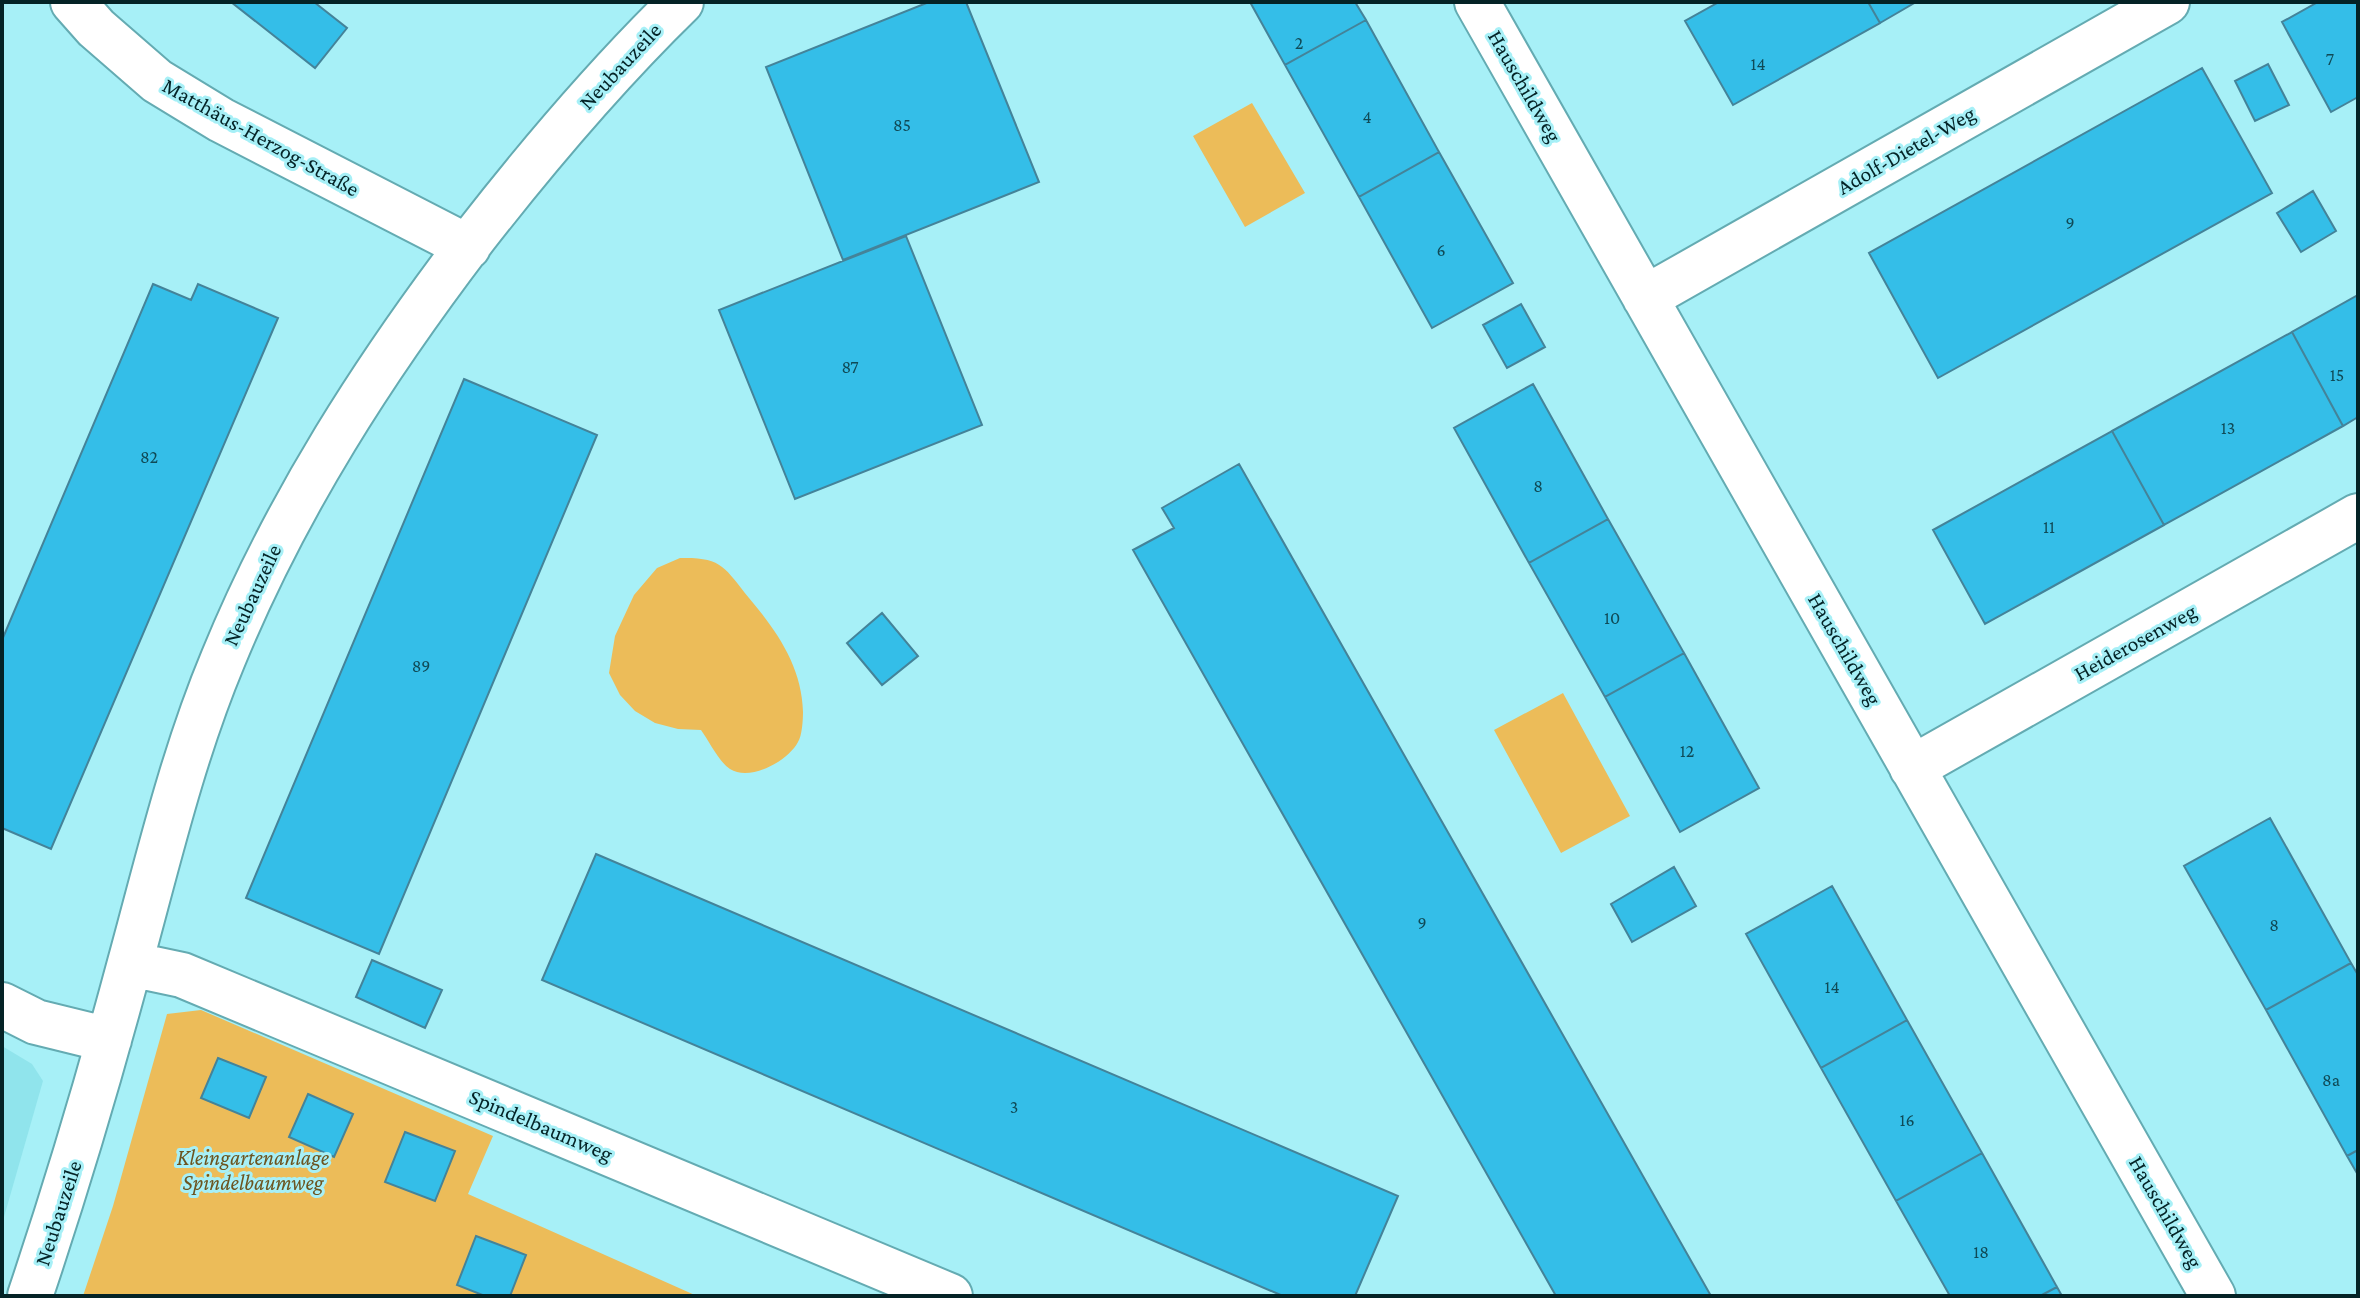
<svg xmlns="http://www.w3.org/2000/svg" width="2360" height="1298" font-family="'Crimson Pro',serif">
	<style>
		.built { fill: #90e4ec }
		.green { fill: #ecbc59 }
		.building { fill: #34bee8; stroke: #448399; stroke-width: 2 }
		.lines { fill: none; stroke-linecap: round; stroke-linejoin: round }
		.minor-casing { stroke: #64abb2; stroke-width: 48 }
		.minor { stroke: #fff; stroke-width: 44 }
		.labels { text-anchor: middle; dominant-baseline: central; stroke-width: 6; stroke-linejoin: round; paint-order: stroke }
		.number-label { font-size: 18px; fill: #104a56 }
		.street-label { font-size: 22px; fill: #042326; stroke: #a7f0f7 }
		.park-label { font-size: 22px; font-style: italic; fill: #6c5420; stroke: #a7f0f7 }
	</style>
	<rect width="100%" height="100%" fill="#a7f0f7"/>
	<!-- built -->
	<path class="built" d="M 2,1046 L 32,1064 L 43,1081 L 2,1224 Z"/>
	<!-- green -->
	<path class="green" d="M 1252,103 L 1305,193 L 1245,227 L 1193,136 Z
		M 680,558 C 722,557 724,567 749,598 C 777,631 802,667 803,712 C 803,720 802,736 798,742 C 788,761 750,782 730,769 C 719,762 709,741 701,730 L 678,729 L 655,723 L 635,711 L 620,695 L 609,673 L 615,636 L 634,595 L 657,568 Z
		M 1563,693 L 1630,816 L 1561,853 L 1494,730 Z
		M 201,1010 L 493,1136 L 468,1194 L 697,1296 L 83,1296 L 113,1206 L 167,1014 Z"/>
	<!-- building -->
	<path class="building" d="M 231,2 L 314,2 L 347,28 L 315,68 Z
		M 929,2 L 966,2 L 1039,182 L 843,260 L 766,67 Z
		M 1250,2 L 1355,2 L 1366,20 L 1285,65 Z
		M 1719,2 L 1868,2 L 1880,23 L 1733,105 L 1685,21 Z
		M 1868,2 L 1916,2 L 1880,23 Z
		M 2318,2 L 2358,2 L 2358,97 L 2331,112 L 2282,22 Z
		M 1366,20 L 1439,152 L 1359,197 L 1285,65 Z
		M 2268,64 L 2289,105 L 2255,121 L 2235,81 Z
		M 2202,68 L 2272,193 L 1938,378 L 1869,253 Z
		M 1439,152 L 1513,283 L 1432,328 L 1359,197 Z
		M 2313,191 L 2336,231 L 2301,252 L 2277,213 Z
		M 906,236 L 982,425 L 795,499 L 719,310 Z
		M 153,284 L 191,300 L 198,284 L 278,318 L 51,849 L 2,828 L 2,640 Z
		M 2358,295 L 2358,417 L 2343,426 L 2292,332 Z
		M 1521,304 L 1545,347 L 1507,368 L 1483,325 Z
		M 2292,332 L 2343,426 L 2164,525 L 2112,431 Z
		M 464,379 L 597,435 L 379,954 L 246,898 Z
		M 1533,384 L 1608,519 L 1529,563 L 1454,428 Z
		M 2112,431 L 2164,525 L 1985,624 L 1933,530 Z
		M 1239,464 L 1711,1296 L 1556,1296 L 1133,550 L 1174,528 L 1162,508 Z
		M 1608,519 L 1684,653 L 1605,697 L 1529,563 Z
		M 882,613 L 918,656 L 882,685 L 847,643 Z
		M 1684,653 L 1759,788 L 1680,832 L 1605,697 Z
		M 2270,818 L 2351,963 L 2266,1010 L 2184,866 Z
		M 596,854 L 1398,1196 L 1355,1296 L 1283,1296 L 542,980 Z
		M 1674,867 L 1696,906 L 1632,942 L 1611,904 Z
		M 1832,886 L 1907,1020 L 1821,1068 L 1746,934 Z
		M 372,960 L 442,990 L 425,1028 L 356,997 Z
		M 2351,963 L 2358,975 L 2358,1150 L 2347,1156 L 2266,1010 Z
		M 1907,1020 L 1982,1153 L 1896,1201 L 1821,1068 Z
		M 218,1058 L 266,1077 L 249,1118 L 201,1098 Z
		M 308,1094 L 353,1114 L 334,1157 L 289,1137 Z
		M 405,1132 L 455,1151 L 435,1201 L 385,1182 Z
		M 2358,1150 L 2358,1175 L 2347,1156 Z
		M 1982,1153 L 2057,1287 L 2040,1296 L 1950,1296 L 1896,1201 Z
		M 476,1236 L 526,1255 L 510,1296 L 485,1296 L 457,1285 Z
		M 2057,1287 L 2062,1296 L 2040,1296 Z"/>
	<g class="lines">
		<!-- minor casing -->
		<g class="minor-casing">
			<path id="minor" d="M 73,2 L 96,28 L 157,81 L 221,120 L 468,247
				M 1477,2 L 2213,1296
				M 1645,298 L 2167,2
				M 1912,768 L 2358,516
				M 130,964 L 182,975 L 950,1296
				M 2,1005 L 36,1022 L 109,1040
				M 30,1296 C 67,1186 100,1075 130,963 C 158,861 182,757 223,659 C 286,505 375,367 476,235 C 540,153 606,75 681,2"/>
		</g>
		<!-- minor -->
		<use href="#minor" class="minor"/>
	</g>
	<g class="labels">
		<!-- number labels -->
		<g class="number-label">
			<text x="1299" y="43">2</text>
			<text x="2330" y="59">7</text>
			<text x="1758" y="64">14</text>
			<text x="1367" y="117">4</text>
			<text x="902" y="125">85</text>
			<text x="2070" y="223">9</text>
			<text x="1441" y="250">6</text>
			<text x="850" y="367">87</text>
			<text x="2337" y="375">15</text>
			<text x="2228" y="428">13</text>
			<text x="149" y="457">82</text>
			<text x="1538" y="486">8</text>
			<text x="2049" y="527">11</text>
			<text x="1612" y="618">10</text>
			<text x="421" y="666">89</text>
			<text x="1687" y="751">12</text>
			<text x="1422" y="923">9</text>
			<text x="2274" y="925">8</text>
			<text x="1832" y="987">14</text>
			<text x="2331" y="1080">8a</text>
			<text x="1014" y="1107">3</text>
			<text x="1907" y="1120">16</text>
			<text x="1981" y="1252">18</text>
		</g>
		<!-- street labels -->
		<g class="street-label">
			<text transform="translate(620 66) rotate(-47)">Neubauzeile</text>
			<text transform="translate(1525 86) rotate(60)">Hauschildweg</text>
			<text transform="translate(261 137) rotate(29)">Matthäus-Herzog-Straße</text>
			<text transform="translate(1906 150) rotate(-30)">Adolf-Dietel-Weg</text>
			<text transform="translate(252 595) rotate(-65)">Neubauzeile</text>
			<text transform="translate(2135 642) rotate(-29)">Heiderosenweg</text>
			<text transform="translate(1845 649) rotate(60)">Hauschildweg</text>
			<text transform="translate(541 1125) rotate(23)">Spindelbaumweg</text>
			<text transform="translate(2166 1212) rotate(60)">Hauschildweg</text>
			<text transform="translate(58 1213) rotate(-72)">Neubauzeile</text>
		</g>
		<!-- park labels -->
		<g class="park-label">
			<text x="253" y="1157">Kleingartenanlage<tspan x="253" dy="25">Spindelbaumweg</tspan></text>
		</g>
	</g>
	<!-- border -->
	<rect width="2360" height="1298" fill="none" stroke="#042326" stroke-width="8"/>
</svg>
